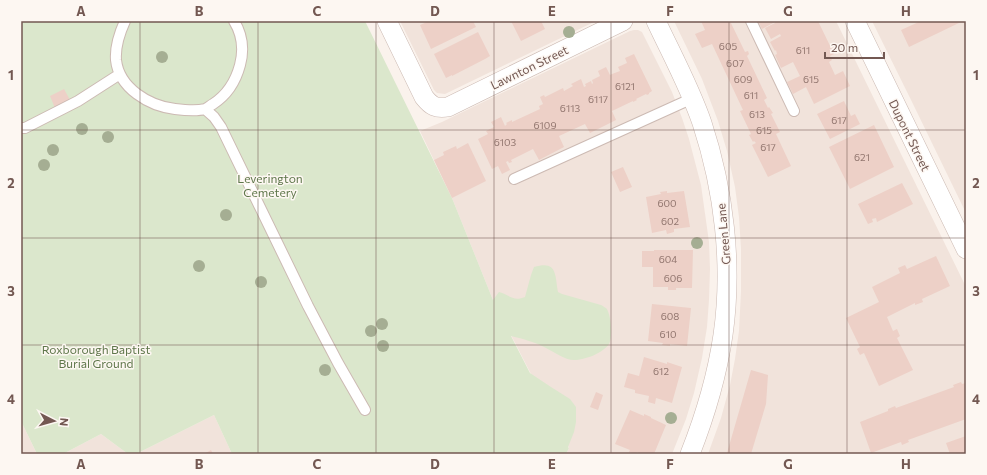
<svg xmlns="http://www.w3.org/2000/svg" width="987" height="475" font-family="Commissioner,sans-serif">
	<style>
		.residential { fill: #f1e3db }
		.green { fill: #dbe7cc }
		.building { fill: #edd0c7 }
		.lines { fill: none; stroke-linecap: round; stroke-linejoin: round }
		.service-casing { stroke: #ccbab3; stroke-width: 12 }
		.minor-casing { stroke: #ccbab3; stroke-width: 20 }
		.service { stroke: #fff; stroke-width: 10 }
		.minor { stroke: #fff; stroke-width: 19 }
		.tree { fill: #a5ae93 }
		.grid { fill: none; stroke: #735852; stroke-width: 1; stroke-opacity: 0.55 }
		.labels { text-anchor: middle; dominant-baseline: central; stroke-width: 3; stroke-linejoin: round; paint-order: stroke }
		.number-label { font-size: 10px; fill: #92766f }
		.street-label { font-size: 12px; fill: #735852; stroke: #fdf7f2 }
		.park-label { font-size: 12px; fill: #5f774b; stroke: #fdf7f2 }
		.neatline { fill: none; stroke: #735852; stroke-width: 1.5 }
		.grid-label { font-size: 13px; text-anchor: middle; font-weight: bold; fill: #735852 }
	</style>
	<rect width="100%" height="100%" fill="#faf2ec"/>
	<!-- residential -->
	<path class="residential" d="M 400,21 L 596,21 L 445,94 L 437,93 L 434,90 Z
		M 674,21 L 836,21 L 966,287 L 966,454 L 708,454 L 721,418 L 730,385 L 735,359 L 739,331 L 741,291 L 741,249 L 739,217 L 735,187 L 727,151 L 718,121 L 702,79 Z
		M 872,21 L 966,21 L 966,213 L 913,104 Z
		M 634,30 L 638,30 L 642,32 L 672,92 L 682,118 L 689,139 L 701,185 L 709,242 L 710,269 L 709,300 L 707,327 L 702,358 L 694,393 L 686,419 L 672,454 L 566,454 L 569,448 L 493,300 L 452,198 L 420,131 L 442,122 L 630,31 Z
		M 214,415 L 232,454 L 136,454 Z
		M 21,421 L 35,450 L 37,454 L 21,454 Z
		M 101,434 L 128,454 L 63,454 Z"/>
	<!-- green -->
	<path class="green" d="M 21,21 L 365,21 L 452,198 L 493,300 L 499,292 C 510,295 513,302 525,297 C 528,287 530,276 534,267 C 557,260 555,274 558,292 L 562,294 L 601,305 C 602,305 605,308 606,308 C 611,313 613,337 609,344 C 603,353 585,360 574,360 C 565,360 554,352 546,348 C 538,343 520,338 511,336 L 530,373 L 551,387 L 570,399 L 576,407 L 576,422 L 574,432 L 568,447 L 569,448 L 566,454 L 232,454 L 214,415 L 136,454 L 128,454 L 101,434 L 63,454 L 37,454 L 21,421 Z"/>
	<!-- building -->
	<path class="building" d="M 429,21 L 473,21 L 476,27 L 431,49 L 420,25 Z
		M 511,21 L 541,21 L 545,29 L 521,41 Z
		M 701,21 L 730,21 L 745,52 L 748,51 L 749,54 L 747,56 L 767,98 L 764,100 L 768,108 L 769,107 L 773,113 L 771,114 L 780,132 L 776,134 L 791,166 L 768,177 L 752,145 L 756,143 L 754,141 L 753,142 L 749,135 L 751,134 L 740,111 L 743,110 L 712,44 L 702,48 L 695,34 L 705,30 Z
		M 758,21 L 810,21 L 810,22 L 812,21 L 818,21 L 834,54 L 830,56 L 832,60 L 829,62 L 835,75 L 843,71 L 850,86 L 814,104 L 806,87 L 793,94 L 787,82 L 800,76 L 793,62 L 781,68 L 775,55 L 777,54 L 776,50 L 775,51 L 770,42 L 781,36 L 780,34 L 771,39 L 765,28 L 775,23 L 775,22 L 762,29 Z
		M 921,21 L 960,21 L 961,22 L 909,47 L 901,30 Z
		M 478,32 L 490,56 L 485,59 L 452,76 L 452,75 L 446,78 L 434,54 Z
		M 634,54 L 652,91 L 649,93 L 649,94 L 647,95 L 646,94 L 636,99 L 637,100 L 633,102 L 633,101 L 612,111 L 616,120 L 590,133 L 585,124 L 559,136 L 564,147 L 539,160 L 533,149 L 511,160 L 512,162 L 509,163 L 508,161 L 506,162 L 510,170 L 502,174 L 498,166 L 492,169 L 478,139 L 488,134 L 486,131 L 494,127 L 491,122 L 501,117 L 505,126 L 507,124 L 506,123 L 512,120 L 512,122 L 540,109 L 539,106 L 543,104 L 540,97 L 544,95 L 545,97 L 563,88 L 564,91 L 573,86 L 571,84 L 581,79 L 584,87 L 586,86 L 585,84 L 591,81 L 592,84 L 593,83 L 592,80 L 600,76 L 598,71 L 606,67 L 610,75 L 612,74 L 620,71 L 618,67 L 627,63 L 625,58 Z
		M 64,89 L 70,100 L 55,108 L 50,96 Z
		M 844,101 L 851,116 L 855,114 L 860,124 L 830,139 L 817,114 Z
		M 874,125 L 894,167 L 850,189 L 829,147 Z
		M 468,143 L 486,181 L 452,198 L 434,160 L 444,155 L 443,152 L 456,146 L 457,149 Z
		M 623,167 L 632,187 L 620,192 L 611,172 Z
		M 902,183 L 913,204 L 877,222 L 876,218 L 872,219 L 873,222 L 868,224 L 858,204 Z
		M 667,191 L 667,193 L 684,191 L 690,227 L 674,229 L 674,232 L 667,234 L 666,230 L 652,233 L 646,197 L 661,194 L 660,192 Z
		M 654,250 L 693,250 L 692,288 L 676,288 L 676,290 L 668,290 L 668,287 L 653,287 L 653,267 L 642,267 L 642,251 L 654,251 Z
		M 936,256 L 950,286 L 922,299 L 923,302 L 915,305 L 915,303 L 887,317 L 893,331 L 897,329 L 900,336 L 897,338 L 913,370 L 879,386 L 864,353 L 860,355 L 857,349 L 860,347 L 846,318 L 879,302 L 872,287 L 900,273 L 898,268 L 905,265 L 907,269 Z
		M 652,304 L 691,308 L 687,346 L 670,344 L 670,346 L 662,345 L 663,343 L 648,341 Z
		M 644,357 L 667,364 L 667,362 L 682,367 L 672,403 L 656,398 L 655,404 L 648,402 L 649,396 L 635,393 L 635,390 L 624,387 L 628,373 L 639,376 Z
		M 751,370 L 768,375 L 766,404 L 751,454 L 730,454 L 727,453 Z
		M 961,382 L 962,384 L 966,383 L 966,419 L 908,440 L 909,442 L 902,445 L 901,442 L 871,453 L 860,422 L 888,411 L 888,409 L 895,406 L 896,408 L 954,387 L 953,385 Z
		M 596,392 L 603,395 L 598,410 L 590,407 Z
		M 630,410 L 644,416 L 644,414 L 651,417 L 651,418 L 666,425 L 654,454 L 640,454 L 637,452 L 636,454 L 634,454 L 629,452 L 630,450 L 615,444 Z
		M 966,436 L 966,454 L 950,454 L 946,443 Z
		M 211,450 L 213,454 L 204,454 Z"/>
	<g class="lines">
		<!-- service casing -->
		<g class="service-casing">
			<path id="service" d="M 125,21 C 120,32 115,47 116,60 C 119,88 149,106 175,109 C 183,110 198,111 205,109 C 208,108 211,105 213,104 C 227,95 236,80 240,65 C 244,50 242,34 234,21
				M 751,21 L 794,111
				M 205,109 L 214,117 L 221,127 L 308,306 L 338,363 L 365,410
				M 21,128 L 25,128 L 78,101 L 120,74
				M 514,179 L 693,98"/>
		</g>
		<!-- minor casing -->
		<g class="minor-casing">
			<path id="minor" d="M 387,21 L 424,97 C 431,106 436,109 448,107 L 623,21
				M 656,21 C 672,55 690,88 702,123 C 724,190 733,265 723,335 C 717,376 705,416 690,454
				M 855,21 L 966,249"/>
		</g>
		<!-- service -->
		<use href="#service" class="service"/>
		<!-- minor -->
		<use href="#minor" class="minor"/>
	</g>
	<!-- trees -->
	<g class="tree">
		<circle cx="569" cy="32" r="6"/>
		<circle cx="162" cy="57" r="6"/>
		<circle cx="82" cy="129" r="6"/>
		<circle cx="108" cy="137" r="6"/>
		<circle cx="53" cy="150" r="6"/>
		<circle cx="44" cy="165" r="6"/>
		<circle cx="226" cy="215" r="6"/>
		<circle cx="697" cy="243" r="6"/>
		<circle cx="199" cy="266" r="6"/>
		<circle cx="261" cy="282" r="6"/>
		<circle cx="382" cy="324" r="6"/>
		<circle cx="371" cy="331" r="6"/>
		<circle cx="383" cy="346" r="6"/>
		<circle cx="325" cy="370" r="6"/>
		<circle cx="671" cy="418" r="6"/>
	</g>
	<!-- grid -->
	<path class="grid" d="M 140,21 L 140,454M 258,21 L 258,454M 376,21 L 376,454M 494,21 L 494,454M 611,21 L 611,454M 729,21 L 729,454M 847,21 L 847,454M 21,130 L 966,130M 21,238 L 966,238M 21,345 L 966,345"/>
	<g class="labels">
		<!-- number labels -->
		<g class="number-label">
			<text x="728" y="46">605</text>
			<text x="803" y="50">611</text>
			<text x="735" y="63">607</text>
			<text x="743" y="79">609</text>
			<text x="811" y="79">615</text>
			<text x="625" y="86">6121</text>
			<text x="751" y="95">611</text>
			<text x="598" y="99">6117</text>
			<text x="570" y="108">6113</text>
			<text x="757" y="114">613</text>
			<text x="839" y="120">617</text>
			<text x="545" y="125">6109</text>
			<text x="764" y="130">615</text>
			<text x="505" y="142">6103</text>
			<text x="768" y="147">617</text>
			<text x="862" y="157">621</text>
			<text x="667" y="203">600</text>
			<text x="670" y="221">602</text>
			<text x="668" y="259">604</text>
			<text x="673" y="278">606</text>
			<text x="670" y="316">608</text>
			<text x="668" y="334">610</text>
			<text x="661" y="371">612</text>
		</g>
		<!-- street labels -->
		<g class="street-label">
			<text transform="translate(529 67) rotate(-26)">Lawnton Street</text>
			<text transform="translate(910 135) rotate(64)">Dupont Street</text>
			<text transform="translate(723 234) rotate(-95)">Green Lane</text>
		</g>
		<!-- park labels -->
		<g class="park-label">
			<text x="270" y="178">Leverington<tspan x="270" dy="14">Cemetery</tspan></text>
			<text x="96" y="349">Roxborough Baptist<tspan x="96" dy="14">Burial Ground</tspan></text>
		</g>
	</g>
	<!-- border -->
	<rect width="987" height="475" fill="none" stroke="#fdf7f2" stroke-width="44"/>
	<!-- north arrow -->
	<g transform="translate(54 421) rotate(96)" stroke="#fdf7f2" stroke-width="3" paint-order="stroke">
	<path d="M0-3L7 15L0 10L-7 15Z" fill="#735852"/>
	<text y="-6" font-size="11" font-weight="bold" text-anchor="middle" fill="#735852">N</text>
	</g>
	<!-- scale -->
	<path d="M825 52v6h59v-6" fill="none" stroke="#735852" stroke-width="2"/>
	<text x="831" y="52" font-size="12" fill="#735852" stroke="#fdf7f2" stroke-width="3" paint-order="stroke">20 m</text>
	<rect x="22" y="22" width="943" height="431" class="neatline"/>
	<g class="grid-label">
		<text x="81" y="16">A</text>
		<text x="199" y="16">B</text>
		<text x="317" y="16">C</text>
		<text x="435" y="16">D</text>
		<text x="552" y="16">E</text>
		<text x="670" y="16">F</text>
		<text x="788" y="16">G</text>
		<text x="906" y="16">H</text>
		<text x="11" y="80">1</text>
		<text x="976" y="80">1</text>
		<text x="11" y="188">2</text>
		<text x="976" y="188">2</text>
		<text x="11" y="296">3</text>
		<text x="976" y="296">3</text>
		<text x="11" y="404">4</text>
		<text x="976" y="404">4</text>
		<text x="81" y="469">A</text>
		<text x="199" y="469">B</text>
		<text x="317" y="469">C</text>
		<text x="435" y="469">D</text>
		<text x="552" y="469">E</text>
		<text x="670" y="469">F</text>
		<text x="788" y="469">G</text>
		<text x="906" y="469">H</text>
	</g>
</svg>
